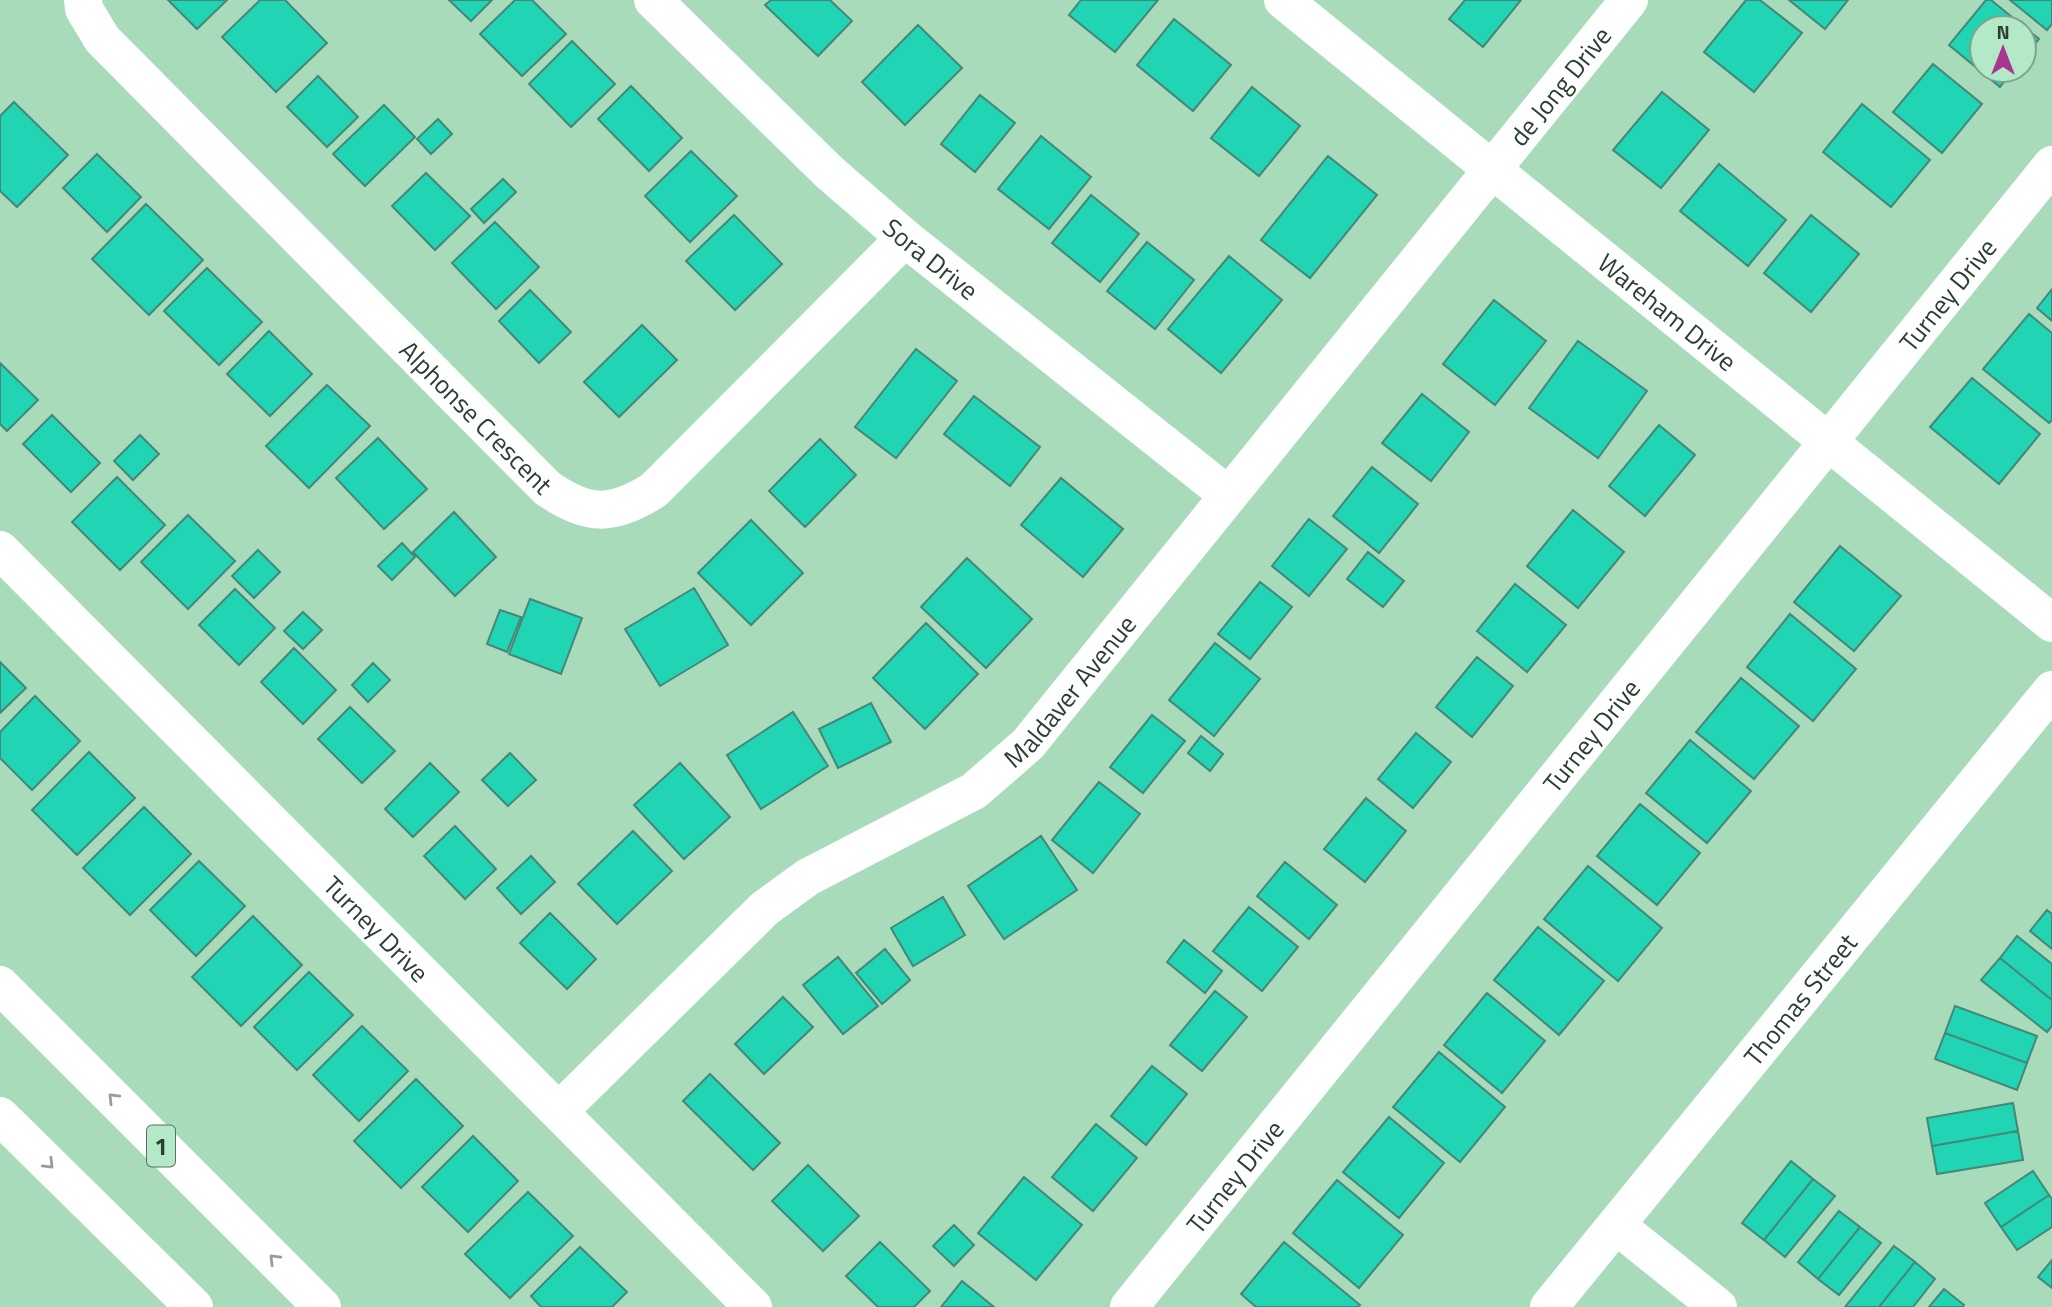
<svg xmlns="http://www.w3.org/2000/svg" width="2052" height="1307" font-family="'Titillium Web',sans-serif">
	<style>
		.building { fill: #20d4b4; stroke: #458778; stroke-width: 2 }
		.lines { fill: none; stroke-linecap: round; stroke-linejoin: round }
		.minor { stroke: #fff; stroke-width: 38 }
		.major { stroke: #fff; stroke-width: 38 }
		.oneway { stroke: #949f98 }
		.labels { text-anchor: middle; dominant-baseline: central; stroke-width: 7; stroke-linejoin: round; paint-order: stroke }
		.shield { fill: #b3e9c6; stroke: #53725e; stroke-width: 2 }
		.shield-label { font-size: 24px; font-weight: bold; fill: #2a3f32 }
		.street-label { font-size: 26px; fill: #2a3f32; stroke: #b3e9c6 }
	</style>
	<rect width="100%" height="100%" fill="#a7dbb9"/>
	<!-- building -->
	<path class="building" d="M 168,0 L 227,0 L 197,29 Z
		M 260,0 L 285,0 L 327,43 L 276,92 L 222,37 Z
		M 449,0 L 492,0 L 471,21 Z
		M 515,0 L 532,0 L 566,34 L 522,76 L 480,34 Z
		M 771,0 L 830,0 L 852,21 L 818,56 L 765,5 Z
		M 1081,0 L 1158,0 L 1115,52 L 1069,15 Z
		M 1465,0 L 1521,0 L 1483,47 L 1449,19 Z
		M 1746,0 L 1760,0 L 1802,33 L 1754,92 L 1704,52 Z
		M 1789,0 L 1848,0 L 1825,29 Z
		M 1986,0 L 1991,0 L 2039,39 L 2024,57 L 2024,28 L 1982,28 L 1982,70 L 2013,70 L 2000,87 L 1949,45 Z
		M 2010,0 L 2052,0 L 2052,24 L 2047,30 Z
		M 1174,19 L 1231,65 L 1193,111 L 1137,65 Z
		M 918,25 L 962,68 L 905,125 L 862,82 Z
		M 572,41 L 615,84 L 571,127 L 529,84 Z
		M 1933,64 L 1982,104 L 1942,153 L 1893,112 Z
		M 318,76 L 358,117 L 327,147 L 287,107 Z
		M 631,86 L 682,138 L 649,171 L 598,119 Z
		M 1252,87 L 1300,126 L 1259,176 L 1211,138 Z
		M 1662,92 L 1709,130 L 1661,188 L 1613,150 Z
		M 980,95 L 1015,123 L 975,172 L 941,144 Z
		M 14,102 L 68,155 L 17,207 L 0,191 L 0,116 Z
		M 1862,104 L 1930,160 L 1891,207 L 1823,152 Z
		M 384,105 L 415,137 L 365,186 L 333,154 Z
		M 438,119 L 452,134 L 431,154 L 417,139 Z
		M 1041,136 L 1091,177 L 1049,229 L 998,189 Z
		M 691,151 L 737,196 L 690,242 L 645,196 Z
		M 97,154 L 141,197 L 107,232 L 63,188 Z
		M 1328,156 L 1377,195 L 1310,278 L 1261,240 Z
		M 1719,164 L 1786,220 L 1748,266 L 1680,211 Z
		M 426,173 L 470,216 L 435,250 L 392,206 Z
		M 503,179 L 516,192 L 484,223 L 471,209 Z
		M 1091,195 L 1139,234 L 1100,282 L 1052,243 Z
		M 146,204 L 203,260 L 149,315 L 92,259 Z
		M 734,215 L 782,264 L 735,310 L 686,261 Z
		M 1811,215 L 1859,254 L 1811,312 L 1764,273 Z
		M 495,222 L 539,267 L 496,309 L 452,263 Z
		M 1147,242 L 1194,280 L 1155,329 L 1107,291 Z
		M 1229,256 L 1282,300 L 1221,373 L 1168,329 Z
		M 207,268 L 262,322 L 219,365 L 164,311 Z
		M 2052,289 L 2052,321 L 2037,308 Z
		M 530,290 L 571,332 L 539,363 L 499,321 Z
		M 1494,300 L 1546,341 L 1495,405 L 1443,364 Z
		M 2029,314 L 2052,333 L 2052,420 L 2049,423 L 1983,369 Z
		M 642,325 L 677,360 L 619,417 L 584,382 Z
		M 269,331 L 312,374 L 270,416 L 227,374 Z
		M 1578,341 L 1647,391 L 1598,458 L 1529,408 Z
		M 916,349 L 957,381 L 896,458 L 855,427 Z
		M 0,363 L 38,400 L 7,431 L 0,424 Z
		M 1972,378 L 2040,434 L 1999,484 L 1930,427 Z
		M 327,385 L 370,426 L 309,488 L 266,446 Z
		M 1422,394 L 1469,432 L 1431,481 L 1382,443 Z
		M 974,396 L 1040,447 L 1010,486 L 944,434 Z
		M 52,415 L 100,463 L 71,492 L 23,444 Z
		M 1659,425 L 1695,455 L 1645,516 L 1609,486 Z
		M 140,435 L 159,454 L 133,480 L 114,461 Z
		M 378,438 L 427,489 L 384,529 L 336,478 Z
		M 820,439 L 856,475 L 805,527 L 769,491 Z
		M 1372,467 L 1418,504 L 1379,553 L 1333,516 Z
		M 117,477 L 165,525 L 120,570 L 72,522 Z
		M 1061,478 L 1123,529 L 1083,577 L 1021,525 Z
		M 1573,510 L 1624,552 L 1578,608 L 1527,566 Z
		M 454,512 L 496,557 L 455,596 L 413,552 Z
		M 188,515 L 235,561 L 188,609 L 141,562 Z
		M 1309,519 L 1347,549 L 1309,596 L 1272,566 Z
		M 751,520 L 803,573 L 751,625 L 698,573 Z
		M 402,543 L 415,557 L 392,580 L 378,566 Z
		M 1840,546 L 1901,596 L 1854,651 L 1794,602 Z
		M 258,550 L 280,572 L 254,598 L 232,576 Z
		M 1368,552 L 1404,581 L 1383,607 L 1347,579 Z
		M 967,558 L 1032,619 L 986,668 L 921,607 Z
		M 1260,582 L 1292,607 L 1250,659 L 1218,634 Z
		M 1515,584 L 1566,625 L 1527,672 L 1477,631 Z
		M 694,588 L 728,645 L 660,686 L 625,629 Z
		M 235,589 L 275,628 L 239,665 L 199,625 Z
		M 530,599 L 582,618 L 561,674 L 509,654 Z
		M 500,610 L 521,617 L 507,652 L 487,644 Z
		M 303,612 L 322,630 L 303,649 L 284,631 Z
		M 1790,614 L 1856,669 L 1813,721 L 1747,667 Z
		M 926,623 L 978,674 L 925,729 L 873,678 Z
		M 1215,643 L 1260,679 L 1214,736 L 1169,700 Z
		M 294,648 L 336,690 L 303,724 L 261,682 Z
		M 1477,657 L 1513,686 L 1472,737 L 1436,707 Z
		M 0,662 L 26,688 L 0,713 Z
		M 373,663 L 390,680 L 368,702 L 352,685 Z
		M 1741,678 L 1799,726 L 1754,779 L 1696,732 Z
		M 35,696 L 80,741 L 32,790 L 0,758 L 0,732 Z
		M 871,703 L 891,742 L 838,768 L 819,729 Z
		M 350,707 L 395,751 L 362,783 L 318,739 Z
		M 793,712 L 828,766 L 761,809 L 727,755 Z
		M 1152,715 L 1185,741 L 1143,793 L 1110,767 Z
		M 1416,733 L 1451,762 L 1413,808 L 1378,779 Z
		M 1201,736 L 1223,754 L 1210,771 L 1188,753 Z
		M 1690,740 L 1751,791 L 1707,843 L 1646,793 Z
		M 89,752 L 135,798 L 77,855 L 32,810 Z
		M 510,753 L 536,780 L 508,806 L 482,780 Z
		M 430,763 L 459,792 L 413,837 L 385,809 Z
		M 680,763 L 730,817 L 684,859 L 634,805 Z
		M 1099,782 L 1140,814 L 1093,873 L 1052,840 Z
		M 1366,798 L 1406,831 L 1365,882 L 1324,849 Z
		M 1640,804 L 1700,853 L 1657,905 L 1597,856 Z
		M 144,807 L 191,854 L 130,915 L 83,868 Z
		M 455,826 L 496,869 L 465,899 L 424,856 Z
		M 633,831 L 672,871 L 617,924 L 578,884 Z
		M 1041,836 L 1077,890 L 1004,939 L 968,886 Z
		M 531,856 L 555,882 L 521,914 L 497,888 Z
		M 199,861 L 245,906 L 196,956 L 150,910 Z
		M 1285,862 L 1337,905 L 1309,939 L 1257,896 Z
		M 1588,866 L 1662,928 L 1618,981 L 1544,919 Z
		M 943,897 L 965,935 L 913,966 L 891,928 Z
		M 1249,907 L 1298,947 L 1262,991 L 1213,951 Z
		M 2047,910 L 2052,914 L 2052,949 L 2030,931 Z
		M 550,913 L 596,959 L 567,989 L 520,943 Z
		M 253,916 L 302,965 L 241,1026 L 192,977 Z
		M 1538,927 L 1604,981 L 1559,1035 L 1494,980 Z
		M 2017,936 L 2052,964 L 2052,1000 L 2000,958 Z
		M 1184,940 L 1222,971 L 1205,993 L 1167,962 Z
		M 885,949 L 910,980 L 882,1004 L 856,973 Z
		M 838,957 L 878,1006 L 843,1034 L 803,985 Z
		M 2000,958 L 2052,1000 L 2052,1026 L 2047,1032 L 1981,980 Z
		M 309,972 L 353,1015 L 297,1070 L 254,1027 Z
		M 1215,991 L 1247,1017 L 1202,1071 L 1170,1045 Z
		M 1487,993 L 1545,1041 L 1502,1093 L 1444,1045 Z
		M 783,997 L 813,1027 L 764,1074 L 735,1044 Z
		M 1955,1006 L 2037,1036 L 2027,1063 L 1945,1033 Z
		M 362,1026 L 408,1071 L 359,1121 L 313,1075 Z
		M 1945,1033 L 2027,1063 L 2017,1090 L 1935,1059 Z
		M 1439,1052 L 1505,1107 L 1460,1162 L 1393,1107 Z
		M 1152,1066 L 1187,1094 L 1146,1145 L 1111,1116 Z
		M 710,1074 L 780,1143 L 753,1170 L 683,1101 Z
		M 416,1079 L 463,1126 L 401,1188 L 354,1141 Z
		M 2013,1103 L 2018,1131 L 1932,1146 L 1927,1118 Z
		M 1389,1117 L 1444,1163 L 1399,1218 L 1343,1172 Z
		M 1096,1124 L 1137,1158 L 1093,1211 L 1052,1177 Z
		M 2018,1131 L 2023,1160 L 1937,1174 L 1932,1146 Z
		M 473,1136 L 518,1181 L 468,1232 L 422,1187 Z
		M 1791,1161 L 1813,1179 L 1764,1240 L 1742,1223 Z
		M 808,1165 L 859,1216 L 823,1251 L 772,1201 Z
		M 2033,1171 L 2049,1195 L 2001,1227 L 1985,1203 Z
		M 1024,1177 L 1082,1225 L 1036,1280 L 978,1233 Z
		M 1813,1179 L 1835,1196 L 1785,1257 L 1764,1240 Z
		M 1337,1180 L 1403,1235 L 1359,1288 L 1293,1233 Z
		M 528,1192 L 573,1236 L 510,1298 L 465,1254 Z
		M 2049,1195 L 2052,1199 L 2052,1227 L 2017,1250 L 2001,1227 Z
		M 1839,1211 L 1860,1227 L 1818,1279 L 1798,1262 Z
		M 954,1225 L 974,1245 L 954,1266 L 933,1246 Z
		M 1860,1227 L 1881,1243 L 1839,1295 L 1818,1279 Z
		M 880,1242 L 930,1291 L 914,1307 L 878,1307 L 846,1276 Z
		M 1284,1242 L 1360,1305 L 1358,1307 L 1256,1307 L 1241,1294 Z
		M 1894,1246 L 1915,1262 L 1879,1307 L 1845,1307 Z
		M 580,1247 L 627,1292 L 612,1307 L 541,1307 L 531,1296 Z
		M 2052,1260 L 2052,1288 L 2038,1277 Z
		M 1915,1262 L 1935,1279 L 1913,1307 L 1879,1307 Z
		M 962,1281 L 994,1307 L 941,1307 Z
		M 1944,1289 L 1964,1305 L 1963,1307 L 1929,1307 Z"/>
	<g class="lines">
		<!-- minor -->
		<g class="minor">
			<path id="s1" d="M 83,0 L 84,9 L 102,39 L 547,488 C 587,516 612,517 654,490 L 905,238"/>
			<path id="s2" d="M 653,0 L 829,172 L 905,238 L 1228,495"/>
			<path id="s3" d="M 1283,0 L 2052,623"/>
			<path id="s4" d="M 0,550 L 753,1307"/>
			<path id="s5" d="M 559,1111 L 764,909 L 808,877 L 974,791 L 1028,744 L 1629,0"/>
			<path d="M 1616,1225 L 1718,1307"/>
			<path id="s6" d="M 1129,1307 L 2052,165"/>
			<path id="s7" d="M 1549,1307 L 2052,690"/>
		</g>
		<!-- major -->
		<path class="major" d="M 0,985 L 322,1307
			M 0,1116 L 194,1307"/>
	</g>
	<!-- one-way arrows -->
	<defs><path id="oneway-chevron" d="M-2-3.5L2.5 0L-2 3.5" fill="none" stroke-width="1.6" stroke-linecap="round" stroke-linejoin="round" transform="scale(1.75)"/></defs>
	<g class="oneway">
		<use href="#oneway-chevron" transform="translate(113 1098) rotate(-135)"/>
		<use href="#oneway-chevron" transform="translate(49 1164) rotate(45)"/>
		<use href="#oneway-chevron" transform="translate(274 1259) rotate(-135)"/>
	</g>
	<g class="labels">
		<!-- shield labels -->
		<rect class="shield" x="147" y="1125.5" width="28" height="41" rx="5"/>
		<g class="shield-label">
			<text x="161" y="1146">1</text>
		</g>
		<!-- street labels -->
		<g class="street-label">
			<text stroke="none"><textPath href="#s5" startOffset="1447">de Jong Drive</textPath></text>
			<text stroke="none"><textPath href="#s2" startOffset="380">Sora Drive</textPath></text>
			<text stroke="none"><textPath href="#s6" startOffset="1302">Turney Drive</textPath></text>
			<text stroke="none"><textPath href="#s3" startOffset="495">Wareham Drive</textPath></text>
			<text stroke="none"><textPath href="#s1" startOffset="576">Alphonse Crescent</textPath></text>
			<text stroke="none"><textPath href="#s5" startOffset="668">Maldaver Avenue</textPath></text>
			<text stroke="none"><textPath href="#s6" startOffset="735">Turney Drive</textPath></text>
			<text stroke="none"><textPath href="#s4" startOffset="534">Turney Drive</textPath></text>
			<text stroke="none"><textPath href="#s7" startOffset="397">Thomas Street</textPath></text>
			<text stroke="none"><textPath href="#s6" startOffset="168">Turney Drive</textPath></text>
		</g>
	</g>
	<!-- north arrow -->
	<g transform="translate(2003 49)"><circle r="33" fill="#b3e9c6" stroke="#7ca58b" stroke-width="2"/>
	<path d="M0-5L12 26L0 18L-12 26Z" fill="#a73692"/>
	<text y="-10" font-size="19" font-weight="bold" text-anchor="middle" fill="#2a3f32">N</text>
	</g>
</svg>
